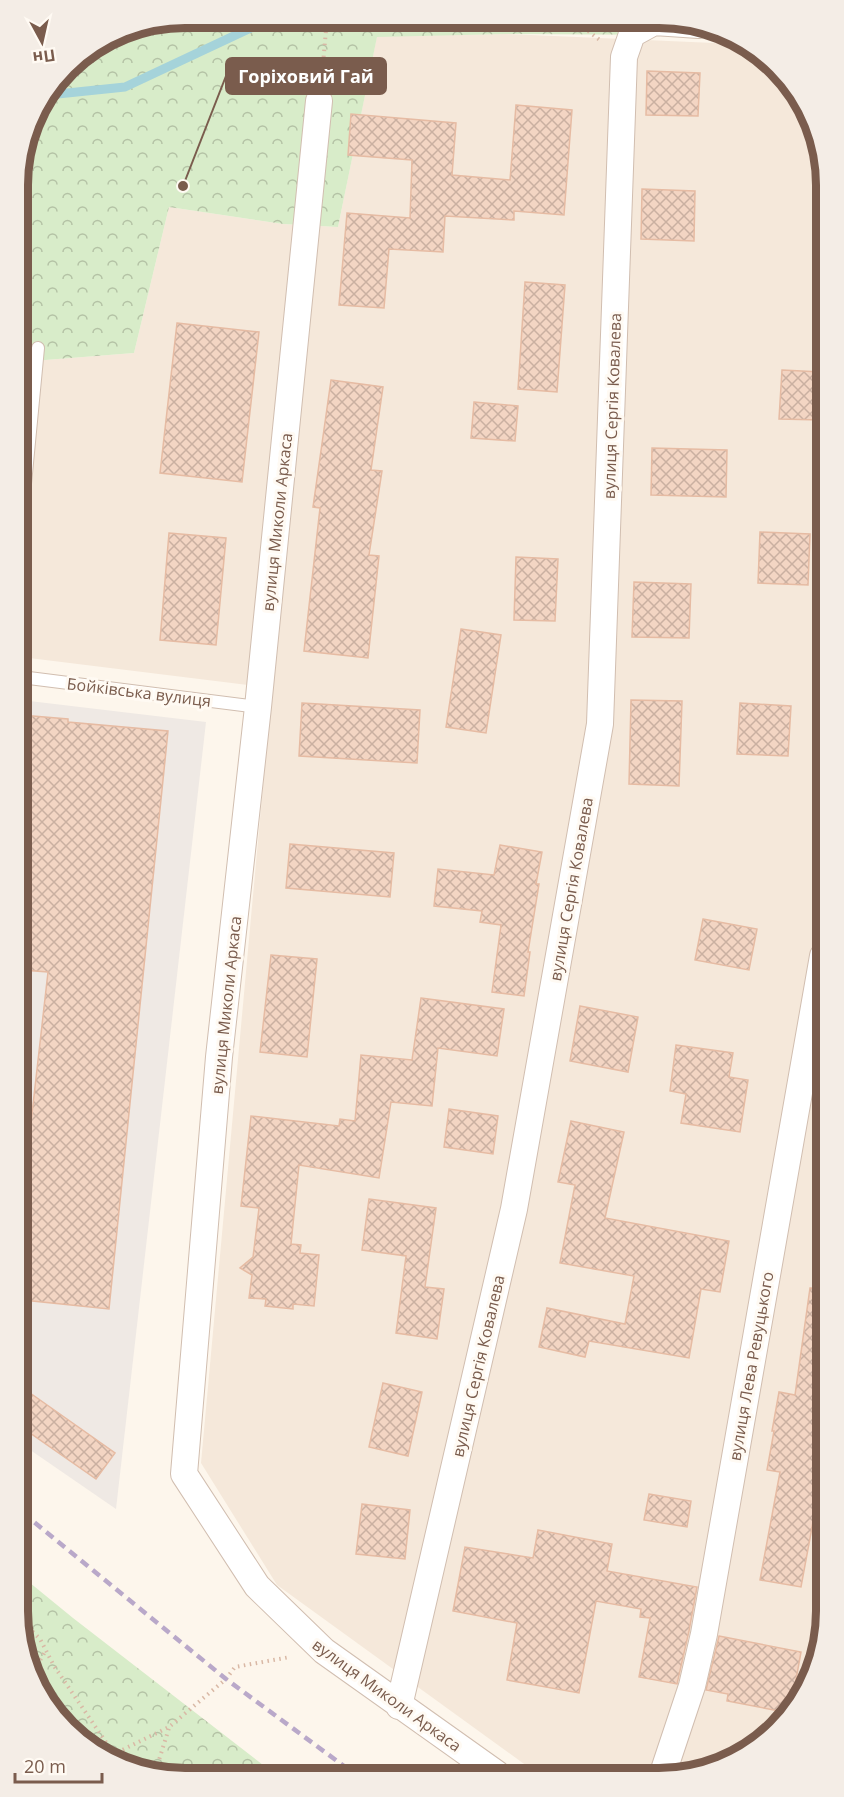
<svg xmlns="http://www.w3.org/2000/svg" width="844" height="1797" font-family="'Open Sans',sans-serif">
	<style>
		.residential { fill: #f5e8da }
		.industrial { fill: #efe9e4 }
		.park { fill: url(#park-crowns) }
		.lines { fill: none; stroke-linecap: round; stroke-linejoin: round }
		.stream { stroke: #a5d3da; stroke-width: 9 }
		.building { fill: url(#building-cross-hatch); stroke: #e6bba3; stroke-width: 1.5 }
		.service-casing { stroke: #d1beb0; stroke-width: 14 }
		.minor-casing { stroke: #d1beb0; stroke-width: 28 }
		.path { stroke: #d9b8a5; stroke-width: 4; stroke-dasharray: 1.5 4.5; stroke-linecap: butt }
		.service { stroke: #fff; stroke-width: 12 }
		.minor { stroke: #fff; stroke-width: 26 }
		.rail { stroke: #b9a8c9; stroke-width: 4.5; stroke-dasharray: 9 6; stroke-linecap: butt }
		.labels { text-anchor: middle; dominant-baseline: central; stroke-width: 6; stroke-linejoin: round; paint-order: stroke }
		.street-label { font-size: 16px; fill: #7a5c4d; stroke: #fffaf3 }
		.rim { fill: none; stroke: #7a5c4d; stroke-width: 8 }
		.leader { fill: none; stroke: #7a5c4d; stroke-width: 2 }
		.callout-dot { fill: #7a5c4d; stroke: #fffaf3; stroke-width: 2 }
		.callout { fill: #7a5c4d; stroke: #7a5c4d; stroke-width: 2 }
		.callout-label { font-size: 18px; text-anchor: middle; font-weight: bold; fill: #fff }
	</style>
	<defs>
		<pattern id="park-crowns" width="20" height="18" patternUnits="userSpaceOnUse" patternTransform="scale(1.5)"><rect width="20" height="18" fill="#d8ecc9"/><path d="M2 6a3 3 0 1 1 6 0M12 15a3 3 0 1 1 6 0" fill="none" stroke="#b4c2a5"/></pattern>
		<pattern id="building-cross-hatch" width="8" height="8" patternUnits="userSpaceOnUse" patternTransform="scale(1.5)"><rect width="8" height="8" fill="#f3d5c3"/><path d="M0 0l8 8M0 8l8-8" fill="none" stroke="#cab0a1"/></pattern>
	</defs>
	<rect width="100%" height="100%" fill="#fdf6ec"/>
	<!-- residential -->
	<path class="residential" d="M 507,34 L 737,44 L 769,60 L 820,142 L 826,1622 L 813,1675 L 785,1722 L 702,1773 L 538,1774 L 277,1585 L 201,1463 L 272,688 L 21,657 L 20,362 L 134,353 L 169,207 L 283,224 L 338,227 L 377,36 Z"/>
	<!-- industrial -->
	<path class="industrial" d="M 21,700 L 206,722 L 116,1509 L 23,1445 Z"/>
	<!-- park -->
	<path class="park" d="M 186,18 L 691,21 L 725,38 L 688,35 L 507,34 L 377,37 L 338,227 L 283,224 L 169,207 L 134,353 L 20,362 L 19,164 L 35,111 L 75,60 L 122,31 Z
		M 24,1578 L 73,1618 L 276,1775 L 153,1776 L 75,1737 L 24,1655 Z"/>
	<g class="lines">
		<!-- stream -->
		<path class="stream" d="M 48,95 L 125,87 L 270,19"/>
	</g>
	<!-- building -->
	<path class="building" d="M 647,71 L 700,73 L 698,116 L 646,115 Z
		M 516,105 L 572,110 L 564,215 L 514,211 L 514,220 L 445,216 L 443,252 L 389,249 L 384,308 L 339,305 L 347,213 L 410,218 L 412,160 L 348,155 L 351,114 L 456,123 L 452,175 L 510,180 Z
		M 642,189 L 695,191 L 694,241 L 641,239 Z
		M 525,282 L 565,285 L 557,392 L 518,389 Z
		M 177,323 L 259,332 L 242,482 L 160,473 Z
		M 782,370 L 821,372 L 821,420 L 779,419 Z
		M 331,380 L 383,387 L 371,470 L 382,471 L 369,555 L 379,556 L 368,658 L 304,651 L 320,508 L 313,507 Z
		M 474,402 L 518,406 L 515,441 L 471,438 Z
		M 652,448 L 727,450 L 726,497 L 651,495 Z
		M 760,532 L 810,534 L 808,585 L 758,583 Z
		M 169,533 L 226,538 L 216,645 L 160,640 Z
		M 516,557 L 558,559 L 555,621 L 514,620 Z
		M 634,582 L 691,584 L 689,638 L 632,637 Z
		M 461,629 L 501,635 L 486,733 L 446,727 Z
		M 631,700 L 682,701 L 679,786 L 629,784 Z
		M 302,703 L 420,710 L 417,763 L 299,756 Z
		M 740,703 L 791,706 L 788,756 L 737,754 Z
		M 21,715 L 68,719 L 68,722 L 168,731 L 109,1309 L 23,1300 L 22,1202 L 48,972 L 22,970 Z
		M 290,844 L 394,853 L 390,897 L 286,888 Z
		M 500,845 L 542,852 L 536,884 L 539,884 L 528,952 L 530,952 L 524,996 L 492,992 L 501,925 L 480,922 L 482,911 L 434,906 L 438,869 L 494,875 Z
		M 703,919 L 757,929 L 749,970 L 695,960 Z
		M 271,955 L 317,959 L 307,1057 L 260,1052 Z
		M 421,998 L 504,1009 L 497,1056 L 438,1048 L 432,1106 L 391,1102 L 379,1178 L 299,1165 L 291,1244 L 301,1245 L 300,1253 L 319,1255 L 314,1306 L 293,1304 L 293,1309 L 265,1306 L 266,1299 L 249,1298 L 252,1275 L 240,1268 L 253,1257 L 259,1208 L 241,1206 L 251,1116 L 339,1126 L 340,1119 L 355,1121 L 361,1055 L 412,1060 Z
		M 580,1006 L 638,1017 L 628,1072 L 570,1061 Z
		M 676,1045 L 733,1053 L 729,1077 L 748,1080 L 740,1132 L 681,1123 L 686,1094 L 670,1091 Z
		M 449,1109 L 498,1116 L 493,1154 L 444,1147 Z
		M 571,1121 L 624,1132 L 605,1218 L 729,1241 L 720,1292 L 701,1289 L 689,1358 L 589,1341 L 585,1357 L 539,1347 L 547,1308 L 625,1324 L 634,1276 L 560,1263 L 575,1185 L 558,1182 Z
		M 369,1199 L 436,1208 L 425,1287 L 444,1289 L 437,1339 L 396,1333 L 406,1256 L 362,1250 Z
		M 810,1288 L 824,1289 L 825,1457 L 801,1587 L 760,1580 L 780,1472 L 767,1470 L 774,1431 L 772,1431 L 779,1392 L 795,1395 Z
		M 383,1383 L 422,1392 L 408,1456 L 369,1447 Z
		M 23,1388 L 115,1453 L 96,1479 L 23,1428 Z
		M 649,1494 L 691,1501 L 687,1527 L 644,1520 Z
		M 362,1504 L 410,1510 L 405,1559 L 356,1554 Z
		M 538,1530 L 612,1544 L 607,1571 L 697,1587 L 689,1631 L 677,1684 L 639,1677 L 650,1618 L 640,1617 L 641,1609 L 596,1601 L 579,1693 L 507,1680 L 517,1623 L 453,1611 L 465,1547 L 533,1558 Z
		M 719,1636 L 801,1652 L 790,1713 L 727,1701 L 728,1694 L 706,1690 Z"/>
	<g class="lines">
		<!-- service casing -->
		<g class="service-casing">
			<path id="service" d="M 20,536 L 38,348
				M 21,677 L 258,707"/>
		</g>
		<!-- minor casing -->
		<g class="minor-casing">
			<path id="minor" d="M 319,101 L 258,707 L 219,1057 L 184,1474 L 257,1586 L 324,1651 L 497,1774
				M 399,1706 L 514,1209 L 600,724 L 624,57 L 632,34 L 654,22 L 699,25
				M 663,1773 L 692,1686 L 704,1634 L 823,956"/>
		</g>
		<!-- path -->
		<path class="path" d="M 574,20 L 601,41
			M 326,26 L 452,20
			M 322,75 L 327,19
			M 24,1623 L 40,1639 L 54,1666 L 116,1757
			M 32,1668 L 38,1664 L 46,1650
			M 112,1755 L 169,1727 L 226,1679 L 235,1667 L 290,1657
			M 154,1776 L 169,1728"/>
		<!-- service -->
		<use href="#service" class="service"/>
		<!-- minor -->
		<use href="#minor" class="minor"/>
		<!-- rail -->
		<path class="rail" d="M 23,1513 L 226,1679 L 356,1775"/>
	</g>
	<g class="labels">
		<!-- street labels -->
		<g class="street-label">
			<text transform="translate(612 406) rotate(-88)">вулиця Сергія Ковалева</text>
			<text transform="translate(277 522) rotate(-84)">вулиця Миколи Аркаса</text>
			<text transform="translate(139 692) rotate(7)">Бойківська вулиця</text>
			<text transform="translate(571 889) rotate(-80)">вулиця Сергія Ковалева</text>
			<text transform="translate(226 1005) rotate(-84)">вулиця Миколи Аркаса</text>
			<text transform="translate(478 1366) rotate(-77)">вулиця Сергія Ковалева</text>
			<text transform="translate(751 1366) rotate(-80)">вулиця Лева Ревуцького</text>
			<text transform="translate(387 1695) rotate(36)">вулиця Миколи Аркаса</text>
		</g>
	</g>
	<!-- crop -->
	<path d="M0 0H844V1797H0ZM185 28H659A157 157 0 0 1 816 185V1611A157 157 0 0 1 659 1768H185A157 157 0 0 1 28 1611V185A157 157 0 0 1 185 28Z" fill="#f4ede6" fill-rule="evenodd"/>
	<path class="rim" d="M185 28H659A157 157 0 0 1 816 185V1611A157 157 0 0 1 659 1768H185A157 157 0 0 1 28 1611V185A157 157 0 0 1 185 28Z"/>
	<!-- callouts -->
	<path class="leader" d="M183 186L226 76"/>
	<circle class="callout-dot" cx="183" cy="186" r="6"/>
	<rect class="callout" x="226" y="58" width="160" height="36" rx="6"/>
	<g class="callout-label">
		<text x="306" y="83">Горіховий Гай</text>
	</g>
	<!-- north arrow -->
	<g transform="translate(42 42) rotate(172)" stroke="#fffaf3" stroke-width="4.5" paint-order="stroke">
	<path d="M0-4.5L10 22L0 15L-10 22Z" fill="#7a5c4d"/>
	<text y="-9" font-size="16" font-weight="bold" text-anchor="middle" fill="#7a5c4d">Пн</text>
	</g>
	<!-- scale -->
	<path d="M15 1773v9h87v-9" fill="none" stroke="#7a5c4d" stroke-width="3"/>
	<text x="24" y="1773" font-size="18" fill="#7a5c4d" stroke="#fffaf3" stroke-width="4.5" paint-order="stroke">20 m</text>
</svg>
